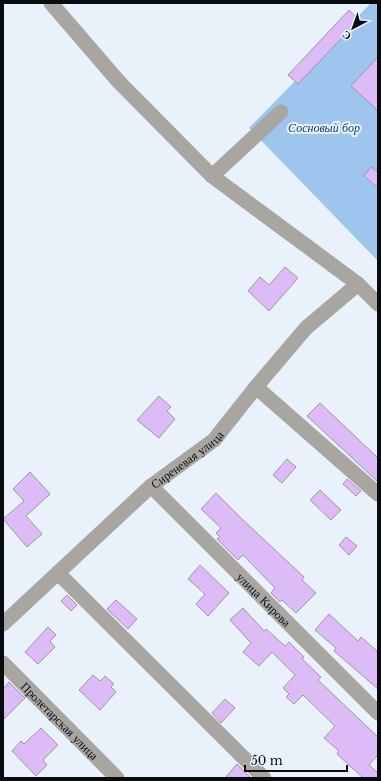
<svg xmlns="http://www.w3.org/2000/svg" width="381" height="781" font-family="'Libre Baskerville',serif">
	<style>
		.green { fill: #9dc5ed }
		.building { fill: #ddbbf7; stroke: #9d97a1 }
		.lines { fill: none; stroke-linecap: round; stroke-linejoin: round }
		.minor { stroke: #a9a6a2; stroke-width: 15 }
		.labels { text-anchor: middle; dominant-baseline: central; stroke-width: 4; stroke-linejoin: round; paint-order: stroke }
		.park-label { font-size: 12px; font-style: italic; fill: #094370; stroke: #e9f2fb }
		.street-label { font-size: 12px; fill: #090c0e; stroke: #e9f2fb }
	</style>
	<rect width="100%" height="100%" fill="#e9f2fb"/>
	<!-- green -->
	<path class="green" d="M 371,3 L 378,3 L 378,261 L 249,128 Z"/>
	<!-- building -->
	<path class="building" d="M 349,10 L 359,20 L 298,84 L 288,75 Z
		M 378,57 L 378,111 L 351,86 Z
		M 371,167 L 378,173 L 378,188 L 364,176 Z
		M 285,267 L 298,278 L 269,311 L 248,291 L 260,277 L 269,285 Z
		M 159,396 L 171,407 L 167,411 L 175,419 L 159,438 L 137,420 Z
		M 320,403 L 378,458 L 378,482 L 307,416 Z
		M 287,459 L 296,467 L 282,483 L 273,475 Z
		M 30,472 L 50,494 L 26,516 L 42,534 L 27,547 L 3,519 L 24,501 L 13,489 Z
		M 347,479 L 361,491 L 356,496 L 343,484 Z
		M 320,490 L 341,510 L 331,520 L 310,500 Z
		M 216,493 L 243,520 L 304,577 L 302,580 L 316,593 L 296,613 L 282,600 L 280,602 L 271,593 L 275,588 L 243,555 L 238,560 L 217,539 L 220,537 L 216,533 L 221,528 L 201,509 Z
		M 346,537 L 357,546 L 349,555 L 339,545 Z
		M 200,565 L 229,593 L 208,616 L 196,604 L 205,594 L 188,579 Z
		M 67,595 L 77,605 L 71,611 L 61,601 Z
		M 116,600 L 137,619 L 128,629 L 107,609 Z
		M 243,608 L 264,631 L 266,629 L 285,646 L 289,642 L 304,657 L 302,659 L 321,677 L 318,680 L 378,737 L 378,755 L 369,765 L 378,773 L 378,778 L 363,778 L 337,754 L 339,751 L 324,738 L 335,726 L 303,695 L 294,704 L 286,697 L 289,694 L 283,688 L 295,675 L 272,652 L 259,666 L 243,652 L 251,643 L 230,620 Z
		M 329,614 L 358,641 L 361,637 L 378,652 L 378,689 L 334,651 L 336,648 L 315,630 Z
		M 48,627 L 56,635 L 50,641 L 55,647 L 38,664 L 25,652 Z
		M 93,675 L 100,681 L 105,676 L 114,684 L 111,687 L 116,692 L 100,710 L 79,690 Z
		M 9,682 L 25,698 L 3,720 L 3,689 Z
		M 225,699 L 235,708 L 221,723 L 212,713 Z
		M 41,728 L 58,745 L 43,760 L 47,765 L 36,776 L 12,751 L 21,741 L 24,744 Z
		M 237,764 L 251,778 L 225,778 Z"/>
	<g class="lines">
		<!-- minor -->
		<g class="minor">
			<path d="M 51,3 L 119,82 L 212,176 L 358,284 L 378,304"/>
			<path d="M 212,176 L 281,112"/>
			<path d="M 256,387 L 378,494"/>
			<path id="s1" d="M 151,486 L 378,713"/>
			<path d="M 58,573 L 264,778"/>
			<path id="s2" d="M 3,624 L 151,486 L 214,440 L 256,387 L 306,328 L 358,284"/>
			<path id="s3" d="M 3,663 L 117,778"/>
		</g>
	</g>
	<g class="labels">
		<!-- park labels -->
		<g class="park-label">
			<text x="324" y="127">Сосновый бор</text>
		</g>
		<!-- street labels -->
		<g class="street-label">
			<text stroke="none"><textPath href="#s2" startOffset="247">Сиреневая улица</textPath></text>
			<text stroke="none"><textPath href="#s1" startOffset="160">улица Кирова</textPath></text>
			<text stroke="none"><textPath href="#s3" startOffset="81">Пролетарская улица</textPath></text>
		</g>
	</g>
	<!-- border -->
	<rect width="381" height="781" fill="none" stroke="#090c0e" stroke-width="8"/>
	<!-- north arrow -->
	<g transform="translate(353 28) rotate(221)" stroke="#e9f2fb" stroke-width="3" paint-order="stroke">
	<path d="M0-3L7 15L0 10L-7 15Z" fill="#090c0e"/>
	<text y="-6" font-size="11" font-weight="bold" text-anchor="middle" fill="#090c0e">С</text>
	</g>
	<!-- scale -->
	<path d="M245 765v6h102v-6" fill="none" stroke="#090c0e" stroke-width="2"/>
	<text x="251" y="765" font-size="12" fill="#090c0e" stroke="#e9f2fb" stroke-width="3" paint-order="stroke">50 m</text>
</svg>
